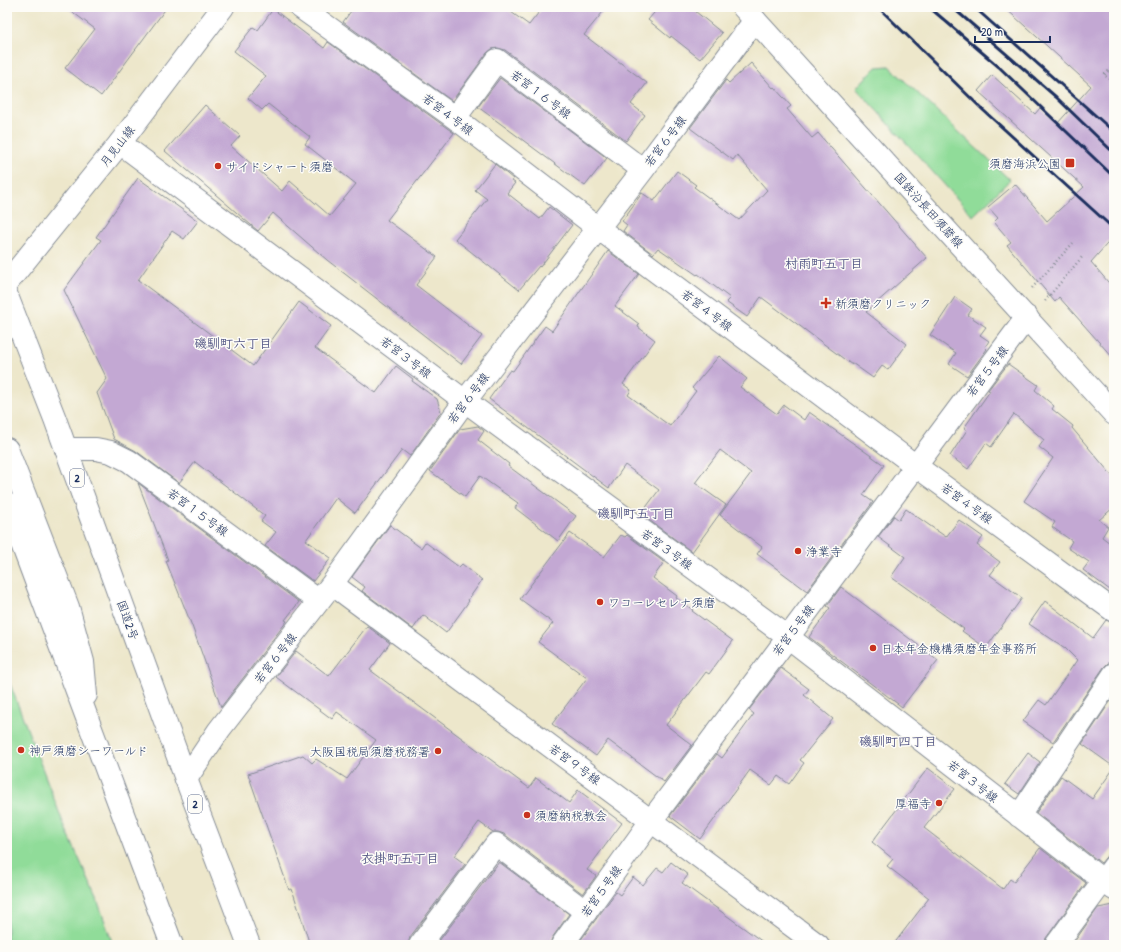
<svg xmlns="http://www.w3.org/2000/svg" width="1121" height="952" font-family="'Patrick Hand','Klee One',sans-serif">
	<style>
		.green { fill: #90dc99; stroke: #56867c }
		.building { fill: #c3a8d3 }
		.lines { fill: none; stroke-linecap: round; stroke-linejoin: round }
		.minor-casing { stroke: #848b94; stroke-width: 24 }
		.tertiary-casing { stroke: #848b94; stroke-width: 24 }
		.trunk-casing { stroke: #848b94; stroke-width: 24 }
		.path { stroke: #848b94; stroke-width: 2.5; stroke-dasharray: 1 3; stroke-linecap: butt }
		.minor { stroke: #fff; stroke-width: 22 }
		.tertiary { stroke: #fff; stroke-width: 22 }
		.trunk { stroke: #fff; stroke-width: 22 }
		.rail { stroke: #1b2f5e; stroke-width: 3 }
		.poi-dot { fill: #c8321e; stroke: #fdfcf7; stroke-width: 1.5 }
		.labels { text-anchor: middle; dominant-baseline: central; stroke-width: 3; stroke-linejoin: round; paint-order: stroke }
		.shield { fill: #fdfcf7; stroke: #5f6c8c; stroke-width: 1 }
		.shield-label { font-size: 11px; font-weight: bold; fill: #1b2f5e }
		.street-label { font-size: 12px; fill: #1b2f5e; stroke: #fdfcf7 }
		.poi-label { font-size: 12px; fill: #1b2f5e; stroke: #fdfcf7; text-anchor: start }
		.neighbourhood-label { font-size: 13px; font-weight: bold; fill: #565987; stroke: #fdfcf7 }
	</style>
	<rect width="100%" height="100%" fill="#fdfcf7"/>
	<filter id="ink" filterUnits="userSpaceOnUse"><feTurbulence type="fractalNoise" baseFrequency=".025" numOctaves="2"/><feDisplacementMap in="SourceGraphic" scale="8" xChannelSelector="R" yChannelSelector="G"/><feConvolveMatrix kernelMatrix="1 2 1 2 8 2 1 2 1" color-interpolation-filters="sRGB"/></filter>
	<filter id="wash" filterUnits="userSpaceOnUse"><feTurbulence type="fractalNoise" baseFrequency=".012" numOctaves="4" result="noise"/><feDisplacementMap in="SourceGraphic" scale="16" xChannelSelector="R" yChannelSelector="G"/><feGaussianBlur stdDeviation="0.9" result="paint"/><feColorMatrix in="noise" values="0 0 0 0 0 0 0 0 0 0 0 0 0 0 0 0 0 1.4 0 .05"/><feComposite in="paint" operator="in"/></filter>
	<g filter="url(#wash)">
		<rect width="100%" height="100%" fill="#ede7cb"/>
		<!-- green -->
		<path class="green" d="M 889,66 L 1010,180 L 973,216 L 856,88 L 876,67 Z
			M 7,676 L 64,825 L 97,899 L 113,945 L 7,945 Z"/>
		<g id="blocks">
			<!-- building -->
			<path class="building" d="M 66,7 L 167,7 L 101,96 L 65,68 L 95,29 Z
				M 354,7 L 504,7 L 529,25 L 543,7 L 607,7 L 584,35 L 647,83 L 631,104 L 645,115 L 626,141 L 505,50 L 498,48 L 492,49 L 487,53 L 452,101 L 343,22 Z
				M 659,7 L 690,7 L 722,33 L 700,59 L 671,36 L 670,38 L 648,20 Z
				M 1004,7 L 1114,7 L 1114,236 L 1091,262 L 1114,289 L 1114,359 L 1059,297 L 1055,302 L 1007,245 L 1011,242 L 994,222 L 998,218 L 988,207 L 1015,184 L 1047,221 L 1084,187 L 978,91 L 992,75 L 1035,114 L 1040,108 L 1057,124 L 1091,86 Z
				M 273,9 L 324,48 L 328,42 L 454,133 L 387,220 L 437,257 L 416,285 L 482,336 L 461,364 L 327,260 L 273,213 L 258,231 L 165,151 L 205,105 L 240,136 L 231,146 L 282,191 L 290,181 L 330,216 L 356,184 L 305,144 L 310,137 L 268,104 L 262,110 L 248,98 L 266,76 L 234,51 L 253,27 L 258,30 Z
				M 751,63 L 773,88 L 774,87 L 791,106 L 787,109 L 812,138 L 818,133 L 927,258 L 866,312 L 907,344 L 888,370 L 882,366 L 873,378 L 852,363 L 852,365 L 761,297 L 747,317 L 726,302 L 730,298 L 698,274 L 697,275 L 658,248 L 653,254 L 623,231 L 627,225 L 622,221 L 642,193 L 654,201 L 677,171 L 696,185 L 694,187 L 739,220 L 767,190 L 737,155 L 733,160 L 690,128 L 726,80 L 729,83 Z
				M 500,78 L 607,158 L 585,186 L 478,107 Z
				M 495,164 L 513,179 L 512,181 L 515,183 L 507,193 L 540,219 L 549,207 L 572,225 L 540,267 L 539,266 L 519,290 L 455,239 L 487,199 L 475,190 Z
				M 138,178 L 198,221 L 184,239 L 172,231 L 138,280 L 253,366 L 299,302 L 331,326 L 315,348 L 376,393 L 396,366 L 413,379 L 412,381 L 437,399 L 441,412 L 410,456 L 402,450 L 355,513 L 336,498 L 306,540 L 331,558 L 313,581 L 265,546 L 276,532 L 261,521 L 265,516 L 195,462 L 179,483 L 136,451 L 114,439 L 97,393 L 107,379 L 64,290 L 101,240 L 96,237 Z
				M 608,251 L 639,274 L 615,306 L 639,324 L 638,327 L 655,340 L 623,384 L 631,390 L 628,395 L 670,426 L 696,391 L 692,388 L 719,356 L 747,379 L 740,387 L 777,414 L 784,405 L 804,420 L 809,412 L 884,465 L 863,495 L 873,502 L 807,591 L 757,554 L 762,547 L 720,515 L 751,473 L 720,450 L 695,483 L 726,505 L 692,552 L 641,514 L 659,490 L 625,465 L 609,488 L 489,399 L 510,370 L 513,371 L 545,326 L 552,331 Z
				M 955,297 L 972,309 L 968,315 L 986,327 L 980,335 L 989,341 L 985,347 L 987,349 L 967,376 L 949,364 L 956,353 L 930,335 Z
				M 1008,364 L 1038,385 L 1035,390 L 1054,406 L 1052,409 L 1073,426 L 1072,428 L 1114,478 L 1114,507 L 1099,520 L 1108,527 L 1102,537 L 1114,546 L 1114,593 L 1083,570 L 1089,562 L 1068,548 L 1072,541 L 1052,527 L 1055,522 L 1024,501 L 1053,458 L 1039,447 L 1044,440 L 1014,414 L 991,447 L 986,443 L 968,469 L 950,456 L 967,430 L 964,428 L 990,391 L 988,390 Z
				M 478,426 L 484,431 L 478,440 L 509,464 L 508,466 L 576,516 L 558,541 L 515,508 L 518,503 L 480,476 L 465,497 L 430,471 L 460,429 Z
				M 138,483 L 299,602 L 285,620 L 287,621 L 221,707 L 192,626 L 166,561 L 168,560 Z
				M 906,509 L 946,537 L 959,520 L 983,537 L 977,545 L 1000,562 L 990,575 L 1022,598 L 986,648 L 962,631 L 964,629 L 891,577 L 905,557 L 878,537 L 894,516 L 899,520 Z
				M 390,525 L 421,548 L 425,542 L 459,567 L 462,564 L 482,580 L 468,600 L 469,601 L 446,633 L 423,615 L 413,629 L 362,591 L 365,587 L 352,577 Z
				M 570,533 L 604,557 L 621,535 L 625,537 L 627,535 L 664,562 L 653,578 L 677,596 L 676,598 L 693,610 L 692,611 L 733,641 L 709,674 L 706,672 L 666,725 L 692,745 L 664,782 L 608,740 L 596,756 L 552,724 L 587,678 L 538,642 L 553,623 L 520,599 Z
				M 841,587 L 938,660 L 902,707 L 809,637 L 830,608 L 827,606 Z
				M 1045,601 L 1093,638 L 1106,620 L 1114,623 L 1114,662 L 1108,663 L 1104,667 L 1053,742 L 1023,721 L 1039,700 L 1046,705 L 1077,660 L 1065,648 L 1029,624 Z
				M 367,626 L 390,643 L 370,670 L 529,788 L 536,778 L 569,803 L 578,790 L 622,823 L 587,870 L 596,876 L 583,894 L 504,834 L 498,832 L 493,832 L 479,822 L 454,856 L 465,864 L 410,937 L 408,945 L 310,945 L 292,889 L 289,890 L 248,774 L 303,755 L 312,763 L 316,759 L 347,779 L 376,740 L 337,712 L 332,719 L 276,677 L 296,651 L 329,676 Z
				M 781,668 L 809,689 L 804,695 L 833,719 L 800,760 L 804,763 L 789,784 L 778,776 L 771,785 L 750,770 L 700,839 L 670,816 L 717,754 L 722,758 L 754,714 L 749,710 Z
				M 1114,696 L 1114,767 L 1082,744 Z
				M 1028,753 L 1040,762 L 1019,794 L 1005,784 Z
				M 928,768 L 955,789 L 924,828 L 1003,889 L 1010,879 L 1014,882 L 1040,848 L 1086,883 L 1046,938 L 1044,945 L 893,945 L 929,898 L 887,866 L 893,859 L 872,842 Z
				M 1114,768 L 1114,847 L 1101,863 L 1036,813 L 1061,776 L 1092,799 Z
				M 499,862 L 569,914 L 552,938 L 550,945 L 436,945 Z
				M 671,862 L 688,875 L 682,883 L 767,945 L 577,945 L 616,892 L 620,895 L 633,877 L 643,885 L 657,868 L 663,872 Z
				M 1114,905 L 1114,945 L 1072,945 L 1098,908 Z"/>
		</g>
	</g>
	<g filter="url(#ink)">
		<use href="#blocks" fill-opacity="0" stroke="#848b94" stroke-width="1"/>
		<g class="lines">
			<!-- minor casing -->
			<g class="minor-casing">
				<path id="minor" d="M 300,7 L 455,118 L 598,228 L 916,466 L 1114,611
					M 455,118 L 497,60 L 643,170
					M 120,143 L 465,401 L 788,637 L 1114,889
					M 66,449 L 96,449 L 111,452 L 129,461 L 319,601
					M 332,584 L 818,945
					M 186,779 L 219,730 L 332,584 L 465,401 L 643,170 L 755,20
					M 1019,816 L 1114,674
					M 420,945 L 496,844 L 586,912
					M 562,945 L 651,821 L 1027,317
					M 1056,945 L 1114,866"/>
			</g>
			<!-- tertiary casing -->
			<g class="tertiary-casing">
				<path id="tertiary" d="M 743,7 L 1114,414
					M 7,283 L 120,143 L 223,7"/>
			</g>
			<!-- trunk casing -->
			<g class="trunk-casing">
				<path id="trunk" d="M 7,296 L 55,419 L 186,779 L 249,945
					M 7,449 L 68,607 L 83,662 L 86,695
					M 7,504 L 172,945"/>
			</g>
			<!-- path -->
			<path class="path" d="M 1110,79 L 1104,75 L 1114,66
				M 1032,288 L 1073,243
				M 1045,301 L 1082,257"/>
			<!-- minor -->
			<use href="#minor" class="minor"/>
			<!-- tertiary -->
			<use href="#tertiary" class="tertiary"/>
			<!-- trunk -->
			<use href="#trunk" class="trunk"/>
			<!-- rail -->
			<path class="rail" d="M 878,7 L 983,110 L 1114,229
				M 929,7 L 999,67 L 1114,177
				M 952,7 L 1056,97 L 1114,153
				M 974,7 L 1114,132"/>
		</g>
	</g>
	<!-- markers -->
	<g class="poi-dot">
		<rect x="1065" y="158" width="10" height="10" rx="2"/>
		<circle cx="218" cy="166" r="4"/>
		<path d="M824 297h4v4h4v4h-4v4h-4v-4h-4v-4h4z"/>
		<circle cx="798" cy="551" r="4"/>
		<circle cx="600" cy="602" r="4"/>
		<circle cx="873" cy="648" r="4"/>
		<circle cx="21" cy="750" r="4"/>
		<circle cx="438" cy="751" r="4"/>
		<circle cx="939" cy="803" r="4"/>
		<circle cx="527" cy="815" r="4"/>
	</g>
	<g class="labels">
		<!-- shield labels -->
		<g class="shield">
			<rect x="70" y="469" width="14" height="18" rx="3"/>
			<rect x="188" y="795" width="14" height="18" rx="3"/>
		</g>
		<g class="shield-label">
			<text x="77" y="478">2</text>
			<text x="195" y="804">2</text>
		</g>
		<!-- street labels -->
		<g class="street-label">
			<text transform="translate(541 94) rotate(37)">若宮１６号線</text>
			<text transform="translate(448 114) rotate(37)">若宮４号線</text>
			<text transform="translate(665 141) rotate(-53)">若宮６号線</text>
			<text transform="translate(117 146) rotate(-52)">月見山線</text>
			<text transform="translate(929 210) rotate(48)">国鉄沿長田須磨線</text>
			<text transform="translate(707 310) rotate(37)">若宮４号線</text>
			<text transform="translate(406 357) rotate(37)">若宮３号線</text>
			<text transform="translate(987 371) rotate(-53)">若宮５号線</text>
			<text transform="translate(468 398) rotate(-53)">若宮６号線</text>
			<text transform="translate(967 503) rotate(36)">若宮４号線</text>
			<text transform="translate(198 512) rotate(36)">若宮１５号線</text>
			<text transform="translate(667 549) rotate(36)">若宮３号線</text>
			<text transform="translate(128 620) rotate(70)">国道2号</text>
			<text transform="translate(793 630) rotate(-53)">若宮５号線</text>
			<text transform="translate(275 658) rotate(-52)">若宮６号線</text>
			<text transform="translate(575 764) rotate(36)">若宮９号線</text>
			<text transform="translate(973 781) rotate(38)">若宮３号線</text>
			<text transform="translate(601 891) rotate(-54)">若宮５号線</text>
		</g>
		<!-- poi labels -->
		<g class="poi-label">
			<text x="1061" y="163" text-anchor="end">須磨海浜公園</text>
			<text x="226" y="166">サイドシャート須磨</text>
			<text x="835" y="303">新須磨クリニック</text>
			<text x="806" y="551">浄業寺</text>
			<text x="608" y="602">ワコーレセレナ須磨</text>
			<text x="881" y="648">日本年金機構須磨年金事務所</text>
			<text x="29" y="750">神戸須磨シーワールド</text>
			<text x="430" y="751" text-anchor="end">大阪国税局須磨税務署</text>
			<text x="931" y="803" text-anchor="end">厚福寺</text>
			<text x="535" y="815">須磨納税教会</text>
		</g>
		<!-- neighbourhood labels -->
		<g class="neighbourhood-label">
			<text x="824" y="263">村雨町五丁目</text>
			<text x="233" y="343">磯馴町六丁目</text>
			<text x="636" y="513">磯馴町五丁目</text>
			<text x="898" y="741">磯馴町四丁目</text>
			<text x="400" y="858">衣掛町五丁目</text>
		</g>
	</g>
	<!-- margin -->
	<rect width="1121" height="952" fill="none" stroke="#fdfcf7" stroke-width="24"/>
	<!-- scale -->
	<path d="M975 36v6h75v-6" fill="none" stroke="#1b2f5e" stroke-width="2"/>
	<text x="981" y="36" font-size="12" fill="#1b2f5e" stroke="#fdfcf7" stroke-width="3" paint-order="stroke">20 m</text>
</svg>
